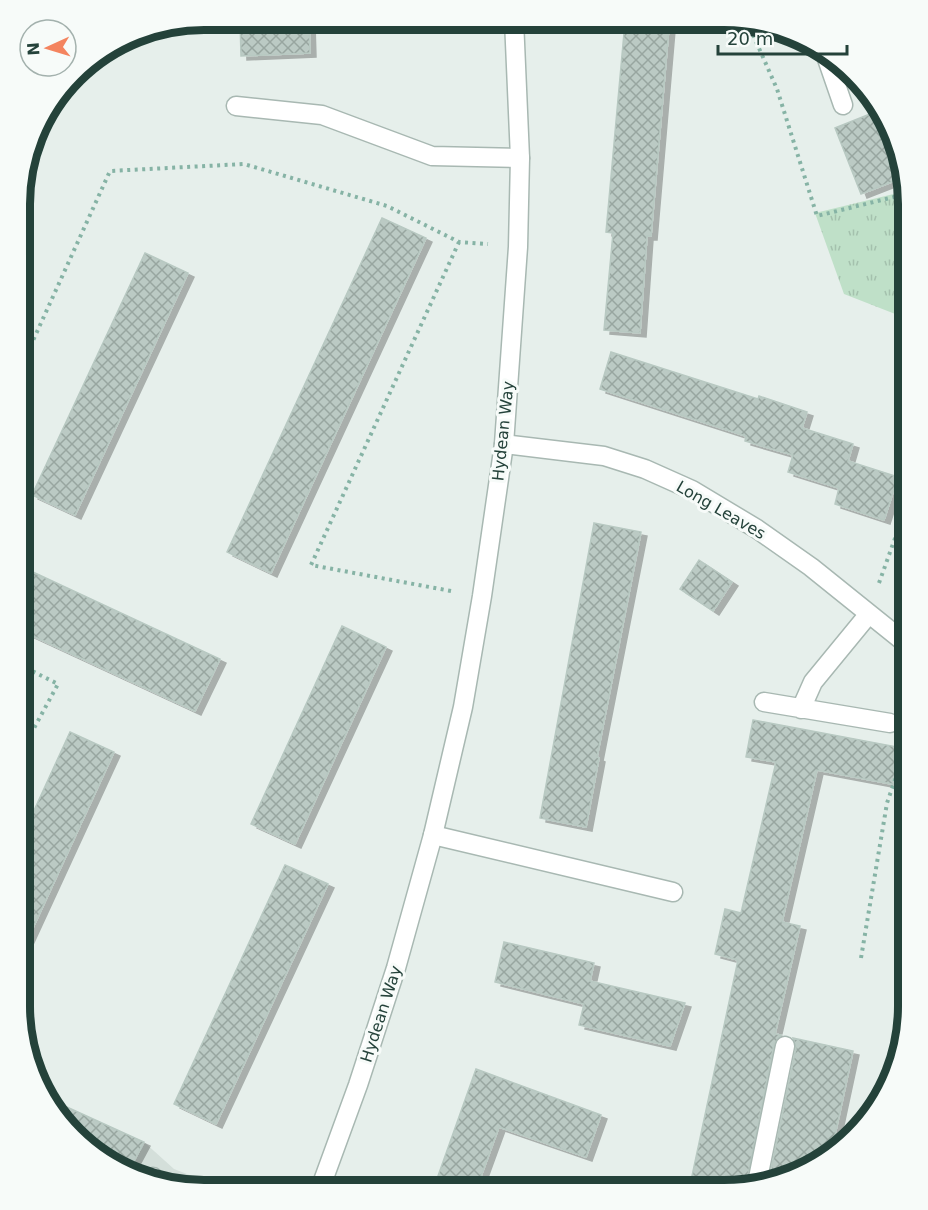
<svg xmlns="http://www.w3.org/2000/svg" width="928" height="1210" font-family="'DejaVu Sans',sans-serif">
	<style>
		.built { fill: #d4dfda }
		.grass { fill: url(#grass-tufts) }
		.building { fill: url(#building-cross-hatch); stroke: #b8c9c2; stroke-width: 1.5; filter: url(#shadow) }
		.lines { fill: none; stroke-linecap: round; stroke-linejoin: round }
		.service-casing { stroke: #a8b8b2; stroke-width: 21 }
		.pedestrian-casing { stroke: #a8b8b2; stroke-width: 21 }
		.minor-casing { stroke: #a8b8b2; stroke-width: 21 }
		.tertiary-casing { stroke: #a8b8b2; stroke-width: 21 }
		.path { stroke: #86b3a5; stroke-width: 4; stroke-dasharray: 3 4.5; stroke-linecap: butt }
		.service { stroke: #fff; stroke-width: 18 }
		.pedestrian { stroke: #fff; stroke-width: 18 }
		.minor { stroke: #fff; stroke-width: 18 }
		.tertiary { stroke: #fff; stroke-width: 18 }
		.labels { text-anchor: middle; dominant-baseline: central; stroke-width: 6; stroke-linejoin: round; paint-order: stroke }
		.street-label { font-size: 16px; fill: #24423a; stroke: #f7fbf9 }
		.rim { fill: none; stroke: #24423a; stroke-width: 8 }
	</style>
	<defs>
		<pattern id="grass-tufts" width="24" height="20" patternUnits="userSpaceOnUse" patternTransform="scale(1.5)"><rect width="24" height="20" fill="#bfe0c8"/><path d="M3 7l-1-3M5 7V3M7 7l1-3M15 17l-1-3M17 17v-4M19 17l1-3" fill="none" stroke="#a4c1ad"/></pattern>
		<pattern id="building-cross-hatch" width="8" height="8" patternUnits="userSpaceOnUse" patternTransform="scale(1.5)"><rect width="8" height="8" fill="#bbcac4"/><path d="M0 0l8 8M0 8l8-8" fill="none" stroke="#98a6a0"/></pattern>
		<filter id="shadow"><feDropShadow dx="6" dy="4" stdDeviation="0" flood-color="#0004"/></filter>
	</defs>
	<rect width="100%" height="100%" fill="#e6efeb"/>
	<!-- built -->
	<path class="built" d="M 63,1105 L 144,1142 L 174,1169 L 226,1189 L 180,1189 L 101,1159 L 60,1112 Z"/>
	<!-- grass -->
	<path class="grass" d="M 906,191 L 908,203 L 908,319 L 844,294 L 815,213 Z"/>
	<!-- building -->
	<path class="building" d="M 240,20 L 309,20 L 310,53 L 241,56 Z
		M 625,22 L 669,27 L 651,236 L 647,236 L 640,333 L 604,330 L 613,233 L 606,232 Z
		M 880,110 L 889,122 L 902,178 L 861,194 L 835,128 Z
		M 382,218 L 426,238 L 271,573 L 227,552 Z
		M 145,253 L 188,273 L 75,515 L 32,495 Z
		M 611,352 L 758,399 L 759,396 L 807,412 L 802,428 L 853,444 L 848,461 L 898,477 L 884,520 L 835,504 L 839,488 L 788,472 L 793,455 L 745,441 L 746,436 L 600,389 Z
		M 594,523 L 641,532 L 597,757 L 599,758 L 586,827 L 540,818 Z
		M 699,560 L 732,582 L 713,611 L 680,589 Z
		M 20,566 L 220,659 L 195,711 L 20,630 Z
		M 342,626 L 386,647 L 295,844 L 251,824 Z
		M 753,720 L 908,749 L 908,787 L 817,770 L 782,922 L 800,926 L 775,1034 L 781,1035 L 774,1044 L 746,1185 L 725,1190 L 689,1190 L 738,960 L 715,954 L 725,909 L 741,913 L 776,762 L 746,757 Z
		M 70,732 L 114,752 L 20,956 L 20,841 Z
		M 285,865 L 328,884 L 216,1124 L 174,1104 Z
		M 504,942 L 594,963 L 590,981 L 685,1003 L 670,1046 L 579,1025 L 584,1004 L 495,982 Z
		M 793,1038 L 853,1051 L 832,1149 L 806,1171 L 769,1180 L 796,1048 Z
		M 476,1069 L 601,1115 L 586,1157 L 499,1127 L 476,1190 L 433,1190 Z
		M 47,1098 L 144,1142 L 129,1170 L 101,1159 Z"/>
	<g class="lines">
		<!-- service casing -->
		<g class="service-casing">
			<path id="service" d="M 825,53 L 843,105
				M 236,106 L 322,115 L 432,156 L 520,158
				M 764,702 L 890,723
				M 801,709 L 813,682 L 868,615
				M 757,1183 L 785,1046"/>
		</g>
		<!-- pedestrian casing -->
		<g class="pedestrian-casing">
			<path id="pedestrian" d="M 152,1178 L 153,1177"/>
		</g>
		<!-- minor casing -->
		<g class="minor-casing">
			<path id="minor" d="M 504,444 L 604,456 L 645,469 L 692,490 L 757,529 L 811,567 L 908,645
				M 433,835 L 673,892"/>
		</g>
		<!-- tertiary casing -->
		<g class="tertiary-casing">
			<path id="tertiary" d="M 320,1189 L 358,1085 L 396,968 L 433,835 L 463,707 L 482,596 L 504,444 L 518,247 L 520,158 L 514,20"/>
		</g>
		<!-- path -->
		<path class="path" d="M 747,21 L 777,89 L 817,216 L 906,194
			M 21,367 L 110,171 L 244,164 L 387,206 L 459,242 L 488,244
			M 879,583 L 908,502
			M 451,591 L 311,565 L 459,242
			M 20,754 L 58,684 L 20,665
			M 861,958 L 887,803 L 905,751"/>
		<!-- service -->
		<use href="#service" class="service"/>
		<!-- pedestrian -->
		<use href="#pedestrian" class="pedestrian"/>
		<!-- minor -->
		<use href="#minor" class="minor"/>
		<!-- tertiary -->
		<use href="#tertiary" class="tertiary"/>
	</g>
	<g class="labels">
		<!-- street labels -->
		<g class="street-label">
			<text transform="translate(503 431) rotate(-84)">Hydean Way</text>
			<text transform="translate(721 510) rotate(30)">Long Leaves</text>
			<text transform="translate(381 1014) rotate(-72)">Hydean Way</text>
		</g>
	</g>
	<!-- crop -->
	<path d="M0 0H928V1210H0ZM204 30H724A174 174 0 0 1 898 204V1006A174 174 0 0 1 724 1180H204A174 174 0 0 1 30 1006V204A174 174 0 0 1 204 30Z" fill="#f7fbf9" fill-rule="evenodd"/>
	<path class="rim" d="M204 30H724A174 174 0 0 1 898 204V1006A174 174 0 0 1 724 1180H204A174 174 0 0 1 30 1006V204A174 174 0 0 1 204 30Z"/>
	<!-- north arrow -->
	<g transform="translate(48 48) rotate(266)"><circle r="28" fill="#f7fbf9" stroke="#a3b1ad" stroke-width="1.5"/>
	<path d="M0-4.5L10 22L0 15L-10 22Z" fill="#f4845f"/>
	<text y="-9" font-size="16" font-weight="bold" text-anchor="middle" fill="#24423a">N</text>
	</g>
	<!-- scale -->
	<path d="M718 45v9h129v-9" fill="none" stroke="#24423a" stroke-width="3"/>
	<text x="727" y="45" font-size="18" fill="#24423a" stroke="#f7fbf9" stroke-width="4.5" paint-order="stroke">20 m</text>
</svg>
